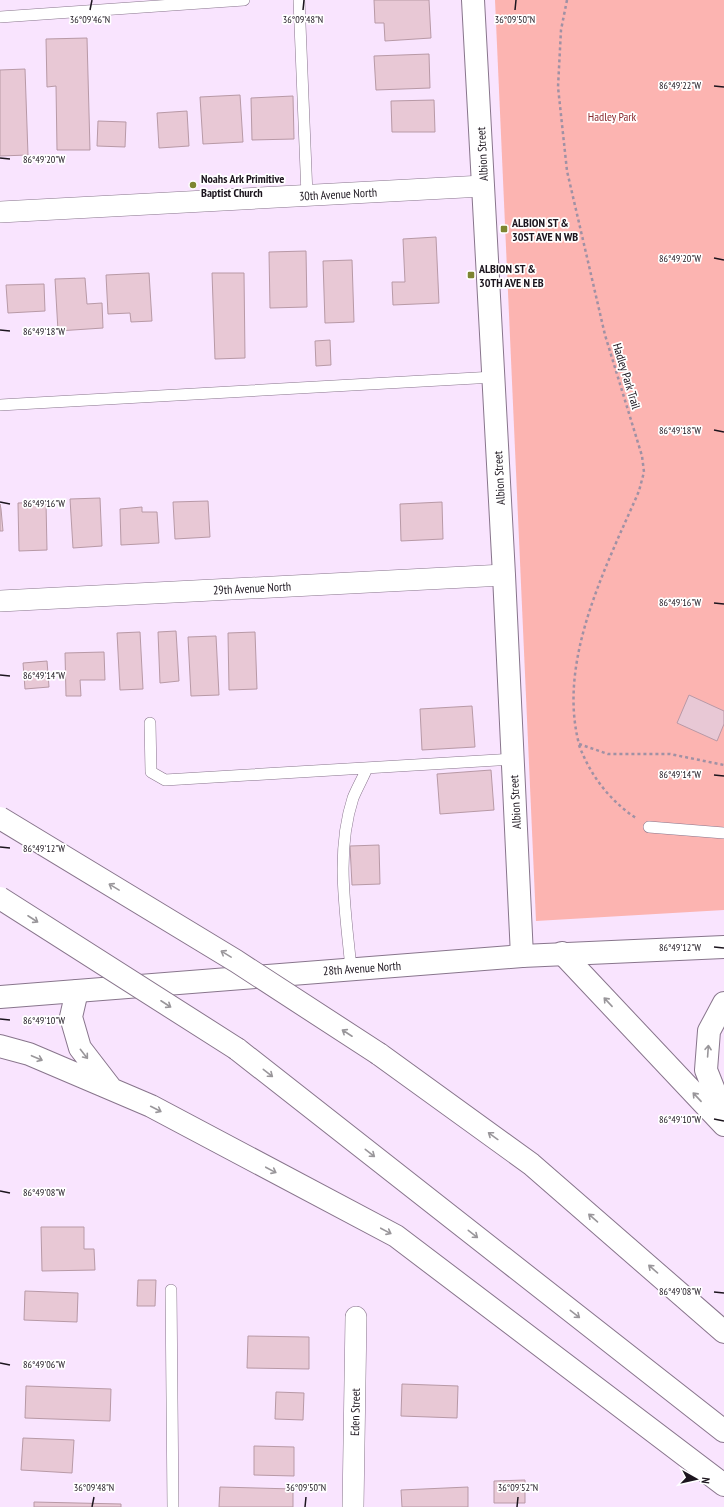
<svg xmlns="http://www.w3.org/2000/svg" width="724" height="1507" font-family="'PT Sans Narrow',sans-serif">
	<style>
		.green { fill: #fcb4b1 }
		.building { fill: #e8c8d5; stroke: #b899a6 }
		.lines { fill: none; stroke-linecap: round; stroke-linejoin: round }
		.service-casing { stroke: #88758c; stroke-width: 12 }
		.minor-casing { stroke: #88758c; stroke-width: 22 }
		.tertiary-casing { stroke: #88758c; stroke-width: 24 }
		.secondary-casing { stroke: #88758c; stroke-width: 24 }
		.motorway-casing { stroke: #88758c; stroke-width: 24 }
		.path { stroke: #a091a4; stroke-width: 2.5; stroke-dasharray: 3 3; stroke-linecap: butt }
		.service { stroke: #fff; stroke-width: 11 }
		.minor { stroke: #fff; stroke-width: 21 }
		.tertiary { stroke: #fff; stroke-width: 22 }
		.secondary { stroke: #fff; stroke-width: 22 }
		.motorway { stroke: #fff; stroke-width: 22 }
		.motorway-bridge-casing { stroke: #88758c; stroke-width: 24; stroke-linecap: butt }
		.motorway-bridge { stroke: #fff; stroke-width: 22 }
		.oneway { stroke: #99969a }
		.ticks { fill: none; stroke: #1c151e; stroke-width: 1.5 }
		.poi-dot { fill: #7d8531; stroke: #fff; stroke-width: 1.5 }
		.labels { text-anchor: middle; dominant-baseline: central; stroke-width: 3.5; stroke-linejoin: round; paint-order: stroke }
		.park-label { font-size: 12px; fill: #8b2a2f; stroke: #fff }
		.street-label { font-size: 12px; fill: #1c151e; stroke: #fff }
		.poi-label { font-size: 12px; font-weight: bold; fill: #1c151e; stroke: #fff; text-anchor: start }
		.ticks-label { font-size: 10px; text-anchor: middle; fill: #1c151e; stroke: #fff; stroke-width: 3.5; stroke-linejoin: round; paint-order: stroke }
	</style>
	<rect width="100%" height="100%" fill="#f9e4fe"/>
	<!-- green -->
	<path class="green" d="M 495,0 L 724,0 L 724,910 L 536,921 Z"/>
	<!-- building -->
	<path class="building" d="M 374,0 L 429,0 L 431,38 L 385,41 L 384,23 L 375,23 Z
		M 87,38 L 90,150 L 57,150 L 56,86 L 47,87 L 46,39 Z
		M 429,54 L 430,88 L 376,90 L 374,56 Z
		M 25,69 L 28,155 L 0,156 L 0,70 Z
		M 240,95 L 243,142 L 203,144 L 200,97 Z
		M 293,96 L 294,139 L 252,140 L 251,98 Z
		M 434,100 L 435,132 L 392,132 L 391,101 Z
		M 187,111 L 189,146 L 159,148 L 157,113 Z
		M 98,121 L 126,122 L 125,147 L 97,146 Z
		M 436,237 L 439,303 L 393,305 L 392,282 L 405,282 L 403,239 Z
		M 306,251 L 307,307 L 270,308 L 269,252 Z
		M 352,260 L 354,322 L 325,323 L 323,261 Z
		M 149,273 L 152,321 L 131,322 L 130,313 L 108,314 L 106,275 Z
		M 212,273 L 244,273 L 245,358 L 215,359 Z
		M 85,278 L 87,304 L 102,303 L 103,328 L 58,331 L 55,279 Z
		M 44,284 L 45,311 L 8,313 L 6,285 Z
		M 330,340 L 331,365 L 316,366 L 315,341 Z
		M 100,498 L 102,546 L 73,548 L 70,499 Z
		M 208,501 L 210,537 L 175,539 L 173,502 Z
		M 46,502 L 47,550 L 19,551 L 18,503 Z
		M 442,502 L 443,539 L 401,541 L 400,504 Z
		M 0,504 L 1,509 L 3,531 L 0,531 Z
		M 142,507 L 142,512 L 157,512 L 159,543 L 121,545 L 120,509 Z
		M 176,631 L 179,681 L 160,683 L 158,632 Z
		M 140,632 L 143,689 L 120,690 L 117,633 Z
		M 255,632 L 257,689 L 229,690 L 228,633 Z
		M 216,636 L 219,695 L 191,696 L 188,637 Z
		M 104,652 L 105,680 L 80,680 L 81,696 L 66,696 L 65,653 Z
		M 47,661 L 49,687 L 25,689 L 23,663 Z
		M 689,695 L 724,711 L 724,724 L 717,741 L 677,723 Z
		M 472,706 L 475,747 L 422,750 L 420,709 Z
		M 491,770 L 494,810 L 440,814 L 437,774 Z
		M 379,845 L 380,884 L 352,885 L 350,846 Z
		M 41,1227 L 84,1227 L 84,1249 L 94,1249 L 95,1270 L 42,1271 Z
		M 138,1280 L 156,1280 L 155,1306 L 137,1306 Z
		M 25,1291 L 78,1293 L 77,1322 L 24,1320 Z
		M 248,1336 L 309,1337 L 309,1369 L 247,1368 Z
		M 402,1384 L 458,1386 L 457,1418 L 401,1416 Z
		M 26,1386 L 111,1389 L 110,1421 L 25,1418 Z
		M 276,1392 L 304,1393 L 303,1420 L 275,1419 Z
		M 23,1438 L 74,1440 L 72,1473 L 21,1470 Z
		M 254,1446 L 294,1447 L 294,1476 L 254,1475 Z
		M 525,1480 L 525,1503 L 494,1503 L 494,1481 Z
		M 220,1487 L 293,1489 L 293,1507 L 219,1507 Z
		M 468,1487 L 468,1507 L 402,1507 L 401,1490 Z
		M 34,1502 L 121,1504 L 121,1507 L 34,1507 Z"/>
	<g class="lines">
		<!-- service casing -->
		<g class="service-casing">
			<path id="service" d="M 299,0 L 307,195
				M 0,17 L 244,0
				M 0,405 L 494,377
				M 150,723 L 151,772 L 165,780 L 513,759
				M 649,827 L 724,833
				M 351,969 C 346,913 335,853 353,798 C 357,788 363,778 367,768
				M 171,1290 L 173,1507"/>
		</g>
		<!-- minor casing -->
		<g class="minor-casing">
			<path id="minor" d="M 0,212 L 483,186
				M 0,601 L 504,575
				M 353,1507 L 356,1317"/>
		</g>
		<!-- tertiary casing -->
		<g class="tertiary-casing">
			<path id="tertiary" d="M 473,0 L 504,575 L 522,956"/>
		</g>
		<!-- secondary casing -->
		<g class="secondary-casing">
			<path id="secondary" d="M 0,997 L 522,956 L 724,947"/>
		</g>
		<!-- motorway casing -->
		<g class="motorway-casing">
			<path id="motorway" d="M 562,953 L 724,1125
				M 77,991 L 71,1017 L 80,1048 L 110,1087
				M 724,1003 L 709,1031 L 706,1070 L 724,1115
				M 0,1046 L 29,1054 L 151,1106 L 396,1236 L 724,1485
				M 237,1049 L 724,1431
				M 379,1054 L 531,1164 L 724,1332"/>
		</g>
		<!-- path -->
		<path class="path" d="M 567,0 L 561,30 L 558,87 L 567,171 L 605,335 L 642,456 L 644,472 L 639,491 C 606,567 557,660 579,744 L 608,754 L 670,754 L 724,765
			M 579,745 C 590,775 610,801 636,818"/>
		<!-- service -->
		<use href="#service" class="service"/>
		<!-- minor -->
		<use href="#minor" class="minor"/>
		<!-- tertiary -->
		<use href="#tertiary" class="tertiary"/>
		<!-- secondary -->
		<use href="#secondary" class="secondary"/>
		<!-- motorway -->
		<use href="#motorway" class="motorway"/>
		<!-- motorway-bridge casing -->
		<g class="motorway-bridge-casing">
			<path id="motorway-bridge" d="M 0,818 L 236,961 L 379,1054
				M 0,898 L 237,1049"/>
		</g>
		<!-- motorway-bridge -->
		<use href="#motorway-bridge" class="motorway-bridge"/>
	</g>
	<!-- one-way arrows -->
	<defs><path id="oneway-shaft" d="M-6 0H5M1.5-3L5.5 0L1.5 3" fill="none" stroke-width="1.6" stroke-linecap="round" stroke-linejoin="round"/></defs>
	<g class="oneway">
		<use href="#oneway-shaft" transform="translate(114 887) rotate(-149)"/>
		<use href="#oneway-shaft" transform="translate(33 919) rotate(33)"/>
		<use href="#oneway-shaft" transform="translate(226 954) rotate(-149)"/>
		<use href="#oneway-shaft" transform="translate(608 1002) rotate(-133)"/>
		<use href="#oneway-shaft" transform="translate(166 1004) rotate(33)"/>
		<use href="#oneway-shaft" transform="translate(347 1033) rotate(-147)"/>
		<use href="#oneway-shaft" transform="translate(708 1051) rotate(-86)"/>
		<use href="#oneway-shaft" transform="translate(84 1054) rotate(52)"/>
		<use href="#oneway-shaft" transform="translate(37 1058) rotate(23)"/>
		<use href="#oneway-shaft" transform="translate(268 1073) rotate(38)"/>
		<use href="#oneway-shaft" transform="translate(697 1097) rotate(-133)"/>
		<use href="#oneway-shaft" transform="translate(156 1109) rotate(27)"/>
		<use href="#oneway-shaft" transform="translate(493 1136) rotate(-144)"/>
		<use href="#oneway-shaft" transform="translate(370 1153) rotate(38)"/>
		<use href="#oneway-shaft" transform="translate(271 1170) rotate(28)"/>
		<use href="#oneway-shaft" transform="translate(593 1218) rotate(-139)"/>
		<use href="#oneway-shaft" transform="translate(386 1231) rotate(28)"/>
		<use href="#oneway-shaft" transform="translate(473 1234) rotate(38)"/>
		<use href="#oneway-shaft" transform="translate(653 1269) rotate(-139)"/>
		<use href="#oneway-shaft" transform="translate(575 1314) rotate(38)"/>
	</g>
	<!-- ticks -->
	<path class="ticks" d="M 90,10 L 92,0M 303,10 L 304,0M 515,10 L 516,0M 714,86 L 724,87M 0,158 L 10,159M 714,258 L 724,260M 0,330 L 10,331M 714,430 L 724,432M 0,502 L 10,504M 714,603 L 724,604M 0,675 L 10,676M 714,775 L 724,776M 0,847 L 10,848M 714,947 L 724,948M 0,1019 L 10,1020M 714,1119 L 724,1121M 0,1191 L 10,1193M 714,1292 L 724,1293M 0,1363 L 10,1365M 92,1507 L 94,1497M 305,1507 L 306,1497M 517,1507 L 518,1497"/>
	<!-- markers -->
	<g class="poi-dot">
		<circle cx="193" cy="185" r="4"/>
		<rect x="500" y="225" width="8" height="8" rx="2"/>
		<rect x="467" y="271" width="8" height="8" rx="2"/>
	</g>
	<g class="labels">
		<!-- park labels -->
		<g class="park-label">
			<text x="612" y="116">Hadley Park</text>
		</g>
		<!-- street labels -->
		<g class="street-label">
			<text transform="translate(482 154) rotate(-93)">Albion Street</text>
			<text transform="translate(338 194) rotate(-3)">30th Avenue North</text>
			<text transform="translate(627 376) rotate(73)">Hadley Park Trail</text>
			<text transform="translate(499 478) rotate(-93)">Albion Street</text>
			<text transform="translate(252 588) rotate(-3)">29th Avenue North</text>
			<text transform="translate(515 802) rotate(-93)">Albion Street</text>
			<text transform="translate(362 968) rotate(-4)">28th Avenue North</text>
			<text transform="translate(355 1412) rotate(-89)">Eden Street</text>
		</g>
		<!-- poi labels -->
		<g class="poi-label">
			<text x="201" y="178">Noahs Ark Primitive<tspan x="201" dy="14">Baptist Church</tspan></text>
			<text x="512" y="222">ALBION ST &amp;<tspan x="512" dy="14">30ST AVE N WB</tspan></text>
			<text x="479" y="268">ALBION ST &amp;<tspan x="479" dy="14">30TH AVE N EB</tspan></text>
		</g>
	</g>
	<g class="ticks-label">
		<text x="90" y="23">36°09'46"N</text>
		<text x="303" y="23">36°09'48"N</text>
		<text x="515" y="23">36°09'50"N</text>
		<text x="680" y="89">86°49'22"W</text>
		<text x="44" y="163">86°49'20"W</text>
		<text x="680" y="262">86°49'20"W</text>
		<text x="44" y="335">86°49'18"W</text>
		<text x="680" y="434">86°49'18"W</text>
		<text x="44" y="507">86°49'16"W</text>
		<text x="680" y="606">86°49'16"W</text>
		<text x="44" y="679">86°49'14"W</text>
		<text x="680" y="778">86°49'14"W</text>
		<text x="44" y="852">86°49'12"W</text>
		<text x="680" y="951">86°49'12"W</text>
		<text x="44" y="1024">86°49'10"W</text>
		<text x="680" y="1123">86°49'10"W</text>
		<text x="44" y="1196">86°49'08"W</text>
		<text x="680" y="1295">86°49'08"W</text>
		<text x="44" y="1368">86°49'06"W</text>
		<text x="94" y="1491">36°09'48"N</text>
		<text x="306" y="1491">36°09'50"N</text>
		<text x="518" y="1491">36°09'52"N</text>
	</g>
	<!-- north arrow -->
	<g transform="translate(696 1479) rotate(98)" stroke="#ffffff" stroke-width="3" paint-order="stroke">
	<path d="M0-3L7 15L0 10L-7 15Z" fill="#1c151e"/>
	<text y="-6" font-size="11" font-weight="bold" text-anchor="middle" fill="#1c151e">N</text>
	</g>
</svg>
